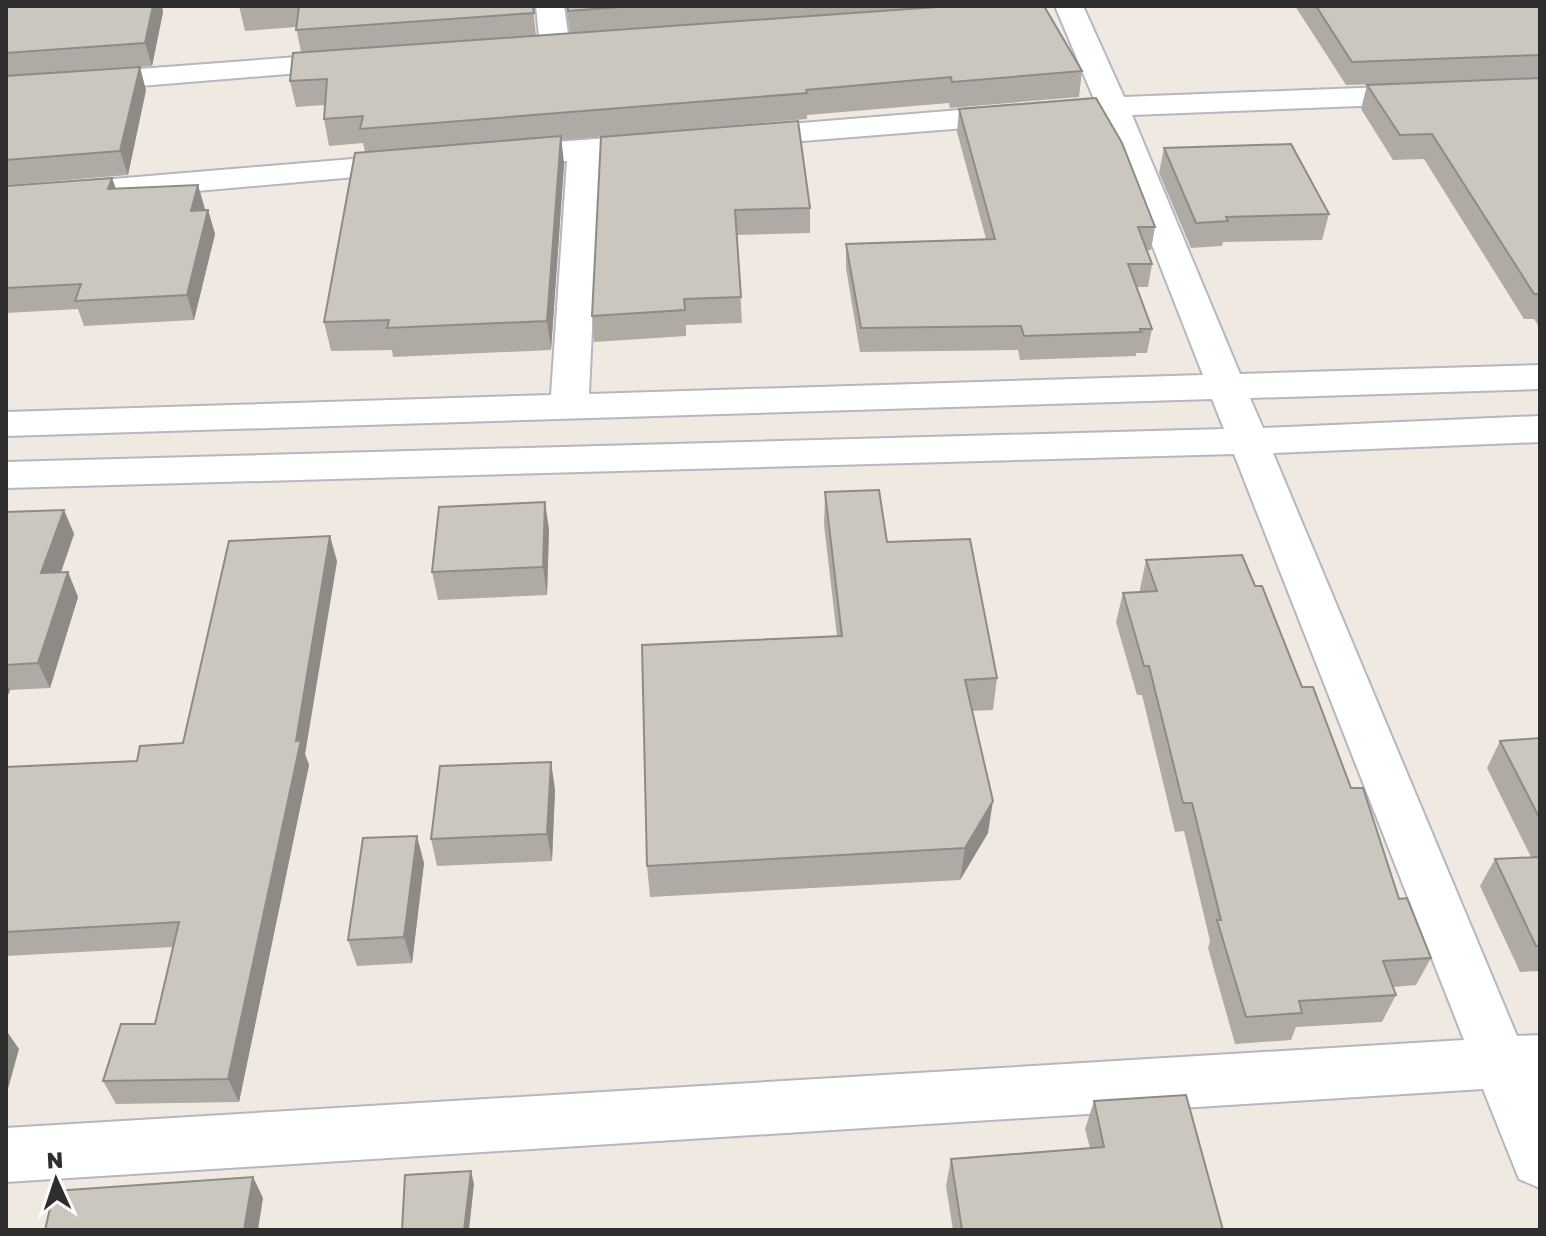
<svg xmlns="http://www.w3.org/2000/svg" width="1546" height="1236" font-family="'Golos Text',sans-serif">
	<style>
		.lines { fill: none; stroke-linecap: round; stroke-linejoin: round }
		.minor-casing { stroke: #b4b7c1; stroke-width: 4 }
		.minor { fill: #fff; fill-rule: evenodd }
		.wall { fill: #afaba4 }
		.shaded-wall { fill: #8e8b86 }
		.building { fill: #cbc7bf; stroke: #8e8b86; stroke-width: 2 }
	</style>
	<rect width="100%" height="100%" fill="#efe9e1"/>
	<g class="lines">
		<!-- minor casing -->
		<g class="minor-casing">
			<path id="minor" d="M 536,6 L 564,6 L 570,47 L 565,53 L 555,56 L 545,53 L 540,47 Z
				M 1055,6 L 1083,6 L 1124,97 L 1540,81 L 1540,99 L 1132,115 L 1240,374 L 1540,365 L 1540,389 L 1250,398 L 1263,428 L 1540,416 L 1540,442 L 1273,453 L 1517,1036 L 1540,1035 L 1540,1188 L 1519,1179 L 1483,1089 L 6,1182 L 6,1128 L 1464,1040 L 1234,454 L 6,488 L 6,462 L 1224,429 L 1212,399 L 6,436 L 6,412 L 551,395 L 567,161 L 505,166 L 494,163 L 489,156 L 494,149 L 505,146 L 659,134 L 670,137 L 675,144 L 670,151 L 600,158 L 589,394 L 1203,375 L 1102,117 L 740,146 L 729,144 L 724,137 L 729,130 L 740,128 L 1094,99 Z
				M 351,53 L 361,56 L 366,62 L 361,68 L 6,97 L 6,79 Z
				M 412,154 L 423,157 L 428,164 L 423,171 L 6,208 L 6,188 Z"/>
		</g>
		<!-- minor -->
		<use href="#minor" class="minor"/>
	</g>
	<!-- wall -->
	<path class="wall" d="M 6,6 L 162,6 L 163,12 L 152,66 L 97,70 L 146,90 L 128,175 L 6,185 Z
		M 239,6 L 533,6 L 536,36 L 570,33 L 566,6 L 1044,6 L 1082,71 L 1079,97 L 950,108 L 949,103 L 807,115 L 807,119 L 561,140 L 564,164 L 551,350 L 393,357 L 392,350 L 331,351 L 324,322 L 365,152 L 363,143 L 329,146 L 324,119 L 325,105 L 296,107 L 290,81 L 301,52 L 296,27 L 245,31 Z
		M 1295,6 L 1540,6 L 1540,328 L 1534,319 L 1524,319 L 1424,159 L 1393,160 L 1361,109 L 1367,85 L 1414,83 L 1346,85 Z
		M 959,109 L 1155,227 L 1151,250 L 1147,250 L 1152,264 L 1148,287 L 1137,287 L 1152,329 L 1147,353 L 1136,353 L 1136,356 L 1020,360 L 1018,350 L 860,352 L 846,268 L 846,244 L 986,239 L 957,132 Z
		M 601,137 L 810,208 L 810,233 L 737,235 L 742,323 L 686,325 L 686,336 L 594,342 L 592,316 Z
		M 1164,148 L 1329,214 L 1322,240 L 1223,242 L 1222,246 L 1191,248 L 1159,173 Z
		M 112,178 L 116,189 L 208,210 L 215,234 L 194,320 L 84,326 L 78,309 L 6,313 L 6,186 Z
		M 825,492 L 887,542 L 997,678 L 993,710 L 972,711 L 988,833 L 960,880 L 650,897 L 647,866 L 837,636 L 824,525 Z
		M 64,510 L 74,534 L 61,572 L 68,572 L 78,597 L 50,688 L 10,690 L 6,700 L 6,512 Z
		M 549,529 L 547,595 L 438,600 L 432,572 Z
		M 1146,560 L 1255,586 L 1351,788 L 1399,899 L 1431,958 L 1416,985 L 1393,987 L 1396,995 L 1382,1022 L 1296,1027 L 1291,1040 L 1235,1044 L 1208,948 L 1210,941 L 1184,831 L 1175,832 L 1142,695 L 1137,695 L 1116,622 L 1123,593 L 1140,592 L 1140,589 Z
		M 337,561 L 305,754 L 309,765 L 239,1102 L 116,1104 L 103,1081 L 155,1024 L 173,947 L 6,956 L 6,767 L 137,761 L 183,743 Z
		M 1540,738 L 1540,971 L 1520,972 L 1480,886 L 1495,859 L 1531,857 L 1487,768 L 1500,741 Z
		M 555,789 L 552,861 L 437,866 L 431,839 Z
		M 424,863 L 412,963 L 357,966 L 348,940 Z
		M 1094,1101 L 1223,1230 L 953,1230 L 946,1186 L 951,1159 L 1090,1148 L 1085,1129 Z"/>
	<!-- shaded-wall -->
	<path class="shaded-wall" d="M 153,6 L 162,6 L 163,12 L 152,66 L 145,43 Z
		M 140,67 L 146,90 L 128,175 L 120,151 Z
		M 561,136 L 564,164 L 551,350 L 547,321 Z
		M 112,178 L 120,201 L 108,189 Z
		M 198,185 L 205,209 L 198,235 L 191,211 Z
		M 208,210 L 215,234 L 194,320 L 187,295 Z
		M 545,502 L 549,529 L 547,595 L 543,567 Z
		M 64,510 L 74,534 L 52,598 L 41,573 Z
		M 330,536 L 337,561 L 305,754 L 309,765 L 239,1102 L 228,1079 Z
		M 68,572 L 78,597 L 50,688 L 38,663 Z
		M 6,683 L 10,690 L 6,700 Z
		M 551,762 L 555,789 L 552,861 L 547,834 Z
		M 993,801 L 988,833 L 960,880 L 965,848 Z
		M 417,836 L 424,863 L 412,963 L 404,937 Z
		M 6,1030 L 19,1049 L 6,1096 Z
		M 471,1171 L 474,1184 L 469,1230 L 464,1230 Z
		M 253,1177 L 263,1198 L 258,1230 L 244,1230 Z"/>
	<!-- building -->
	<path class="building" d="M 6,6 L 153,6 L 145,43 L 6,53 Z
		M 299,6 L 533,6 L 534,13 L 296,30 Z
		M 568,6 L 633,6 L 568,11 Z
		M 951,6 L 1044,6 L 1082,71 L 952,82 L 951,77 L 806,90 L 807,93 L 360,129 L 363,116 L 324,119 L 327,79 L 290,81 L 293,53 Z
		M 1316,6 L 1540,6 L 1540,55 L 1352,62 Z
		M 140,67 L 120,151 L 6,160 L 6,76 Z
		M 1540,78 L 1540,294 L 1534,294 L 1432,134 L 1400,135 L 1367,85 Z
		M 1096,98 L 1122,143 L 1155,227 L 1138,227 L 1152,264 L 1128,264 L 1152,329 L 1140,329 L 1141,332 L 1024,336 L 1021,326 L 861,328 L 846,244 L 995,239 L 959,109 Z
		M 798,121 L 810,208 L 735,210 L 741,297 L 684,299 L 685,310 L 592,316 L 601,137 Z
		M 561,136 L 547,321 L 387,328 L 389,320 L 324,322 L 355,153 Z
		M 1291,144 L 1329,214 L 1226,217 L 1228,221 L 1196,223 L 1164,148 Z
		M 112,178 L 108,189 L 198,185 L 191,211 L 208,210 L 187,295 L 75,301 L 81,284 L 6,288 L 6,186 Z
		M 879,490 L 887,542 L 970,539 L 997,678 L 965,680 L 993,801 L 965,848 L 647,866 L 642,645 L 842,636 L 825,492 Z
		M 545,502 L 543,567 L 432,572 L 439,507 Z
		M 64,510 L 41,573 L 68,572 L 38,663 L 6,665 L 6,512 Z
		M 330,536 L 296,741 L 301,740 L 228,1079 L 103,1081 L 121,1024 L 155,1024 L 179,922 L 6,932 L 6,767 L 137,761 L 140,746 L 183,743 L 229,541 Z
		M 1242,555 L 1255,586 L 1262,586 L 1302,687 L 1313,687 L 1351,788 L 1363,788 L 1399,899 L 1407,898 L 1431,958 L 1383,961 L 1396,995 L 1299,1001 L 1302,1013 L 1246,1017 L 1217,920 L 1221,920 L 1192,803 L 1183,803 L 1149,666 L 1144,666 L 1123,593 L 1157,591 L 1146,560 Z
		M 1540,738 L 1540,819 L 1500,741 Z
		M 551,762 L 547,834 L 431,839 L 440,766 Z
		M 417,836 L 404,937 L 348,940 L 363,838 Z
		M 1540,857 L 1540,946 L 1536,946 L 1495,859 Z
		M 1186,1095 L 1223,1230 L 962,1230 L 951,1159 L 1104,1147 L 1094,1101 Z
		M 471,1171 L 464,1230 L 402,1230 L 405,1175 Z
		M 253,1177 L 244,1230 L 45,1230 L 54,1191 Z"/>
	<!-- border -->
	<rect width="1546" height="1236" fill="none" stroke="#2e2e2e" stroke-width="16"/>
	<!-- north arrow -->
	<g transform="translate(56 1180) rotate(357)" stroke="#ffffff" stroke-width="6" paint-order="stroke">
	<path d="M0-6L14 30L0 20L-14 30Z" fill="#2e2e2e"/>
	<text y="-12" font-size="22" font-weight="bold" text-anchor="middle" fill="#2e2e2e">N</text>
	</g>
</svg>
